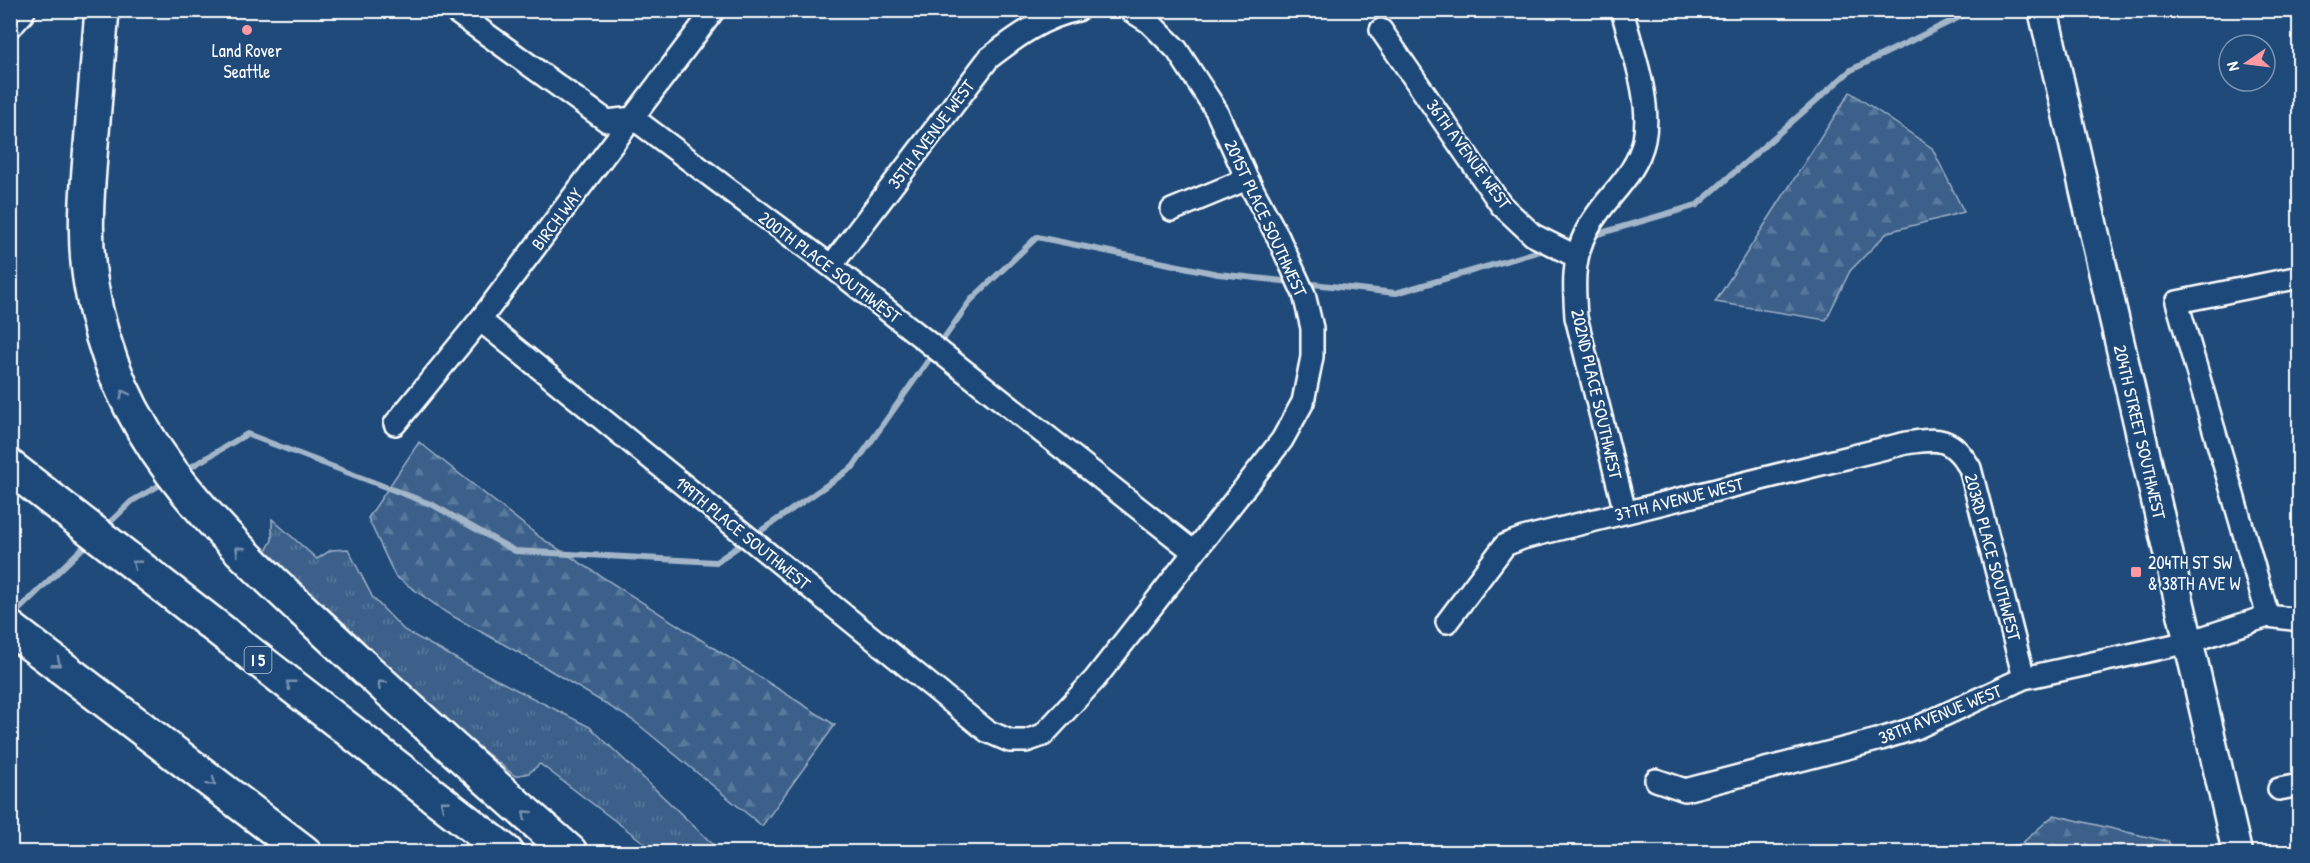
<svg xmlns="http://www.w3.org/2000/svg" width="2310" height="863" font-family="'Patrick Hand',sans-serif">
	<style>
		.grass { fill: url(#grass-tufts); stroke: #9eb0c5; stroke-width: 1.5 }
		.forest { fill: url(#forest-firs); stroke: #9eb0c5; stroke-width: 1.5 }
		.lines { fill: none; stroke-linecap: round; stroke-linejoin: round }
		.stream { stroke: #a3b5c8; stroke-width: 6 }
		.street-casing { stroke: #fff; stroke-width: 26 }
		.secondary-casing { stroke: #fff; stroke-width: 33 }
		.highway-casing { stroke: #fff; stroke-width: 38 }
		.street { stroke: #1f4a7a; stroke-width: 21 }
		.secondary { stroke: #1f4a7a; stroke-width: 28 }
		.highway { stroke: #1f4a7a; stroke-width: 33 }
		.oneway { stroke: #7992af }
		.poi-dot { fill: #ff9aa2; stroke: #1f4a7a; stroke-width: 2 }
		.labels { text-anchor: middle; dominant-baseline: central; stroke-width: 4.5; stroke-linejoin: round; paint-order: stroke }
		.shield { fill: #1f4a7a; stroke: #bcc9d7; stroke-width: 1.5 }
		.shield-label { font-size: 16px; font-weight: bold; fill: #fff }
		.poi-label { font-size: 18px; fill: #fff; stroke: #1f4a7a }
		.street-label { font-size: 18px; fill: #fff; stroke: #1f4a7a }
	</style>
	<defs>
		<pattern id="grass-tufts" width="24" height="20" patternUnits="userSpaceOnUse" patternTransform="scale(1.5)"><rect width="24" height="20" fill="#3c618b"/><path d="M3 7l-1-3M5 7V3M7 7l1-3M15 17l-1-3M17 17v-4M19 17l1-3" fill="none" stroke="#59799c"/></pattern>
		<pattern id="forest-firs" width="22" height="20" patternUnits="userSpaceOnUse" patternTransform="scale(1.5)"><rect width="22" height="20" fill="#3c618b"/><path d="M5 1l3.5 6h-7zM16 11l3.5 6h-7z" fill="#59799c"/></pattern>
	</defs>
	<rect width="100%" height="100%" fill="#1f4a7a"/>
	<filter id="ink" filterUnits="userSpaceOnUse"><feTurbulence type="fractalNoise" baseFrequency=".0167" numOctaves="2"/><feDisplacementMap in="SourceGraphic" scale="12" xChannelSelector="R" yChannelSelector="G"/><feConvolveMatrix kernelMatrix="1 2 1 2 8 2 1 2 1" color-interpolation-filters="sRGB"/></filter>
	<g filter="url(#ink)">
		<!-- grass -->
		<path class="grass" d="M 272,519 L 317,559 L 331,550 L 348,549 L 373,598 L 404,630 L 462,662 L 590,727 L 721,852 L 646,852 L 647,845 L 540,764 L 529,773 L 515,776 L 423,702 L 358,636 L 316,598 L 302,594 L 265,553 L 272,540 Z"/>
		<!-- forest -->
		<path class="forest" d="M 1850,92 L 1932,148 L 1964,212 L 1888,232 L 1850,271 L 1826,320 L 1715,302 Z
			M 419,442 L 541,538 L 835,725 L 762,826 L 634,721 L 543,666 L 447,613 L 395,576 L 368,518 Z
			M 2054,815 L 2169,842 L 2172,852 L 1982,852 L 2021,844 Z"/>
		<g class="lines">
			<!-- stream -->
			<path class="stream" d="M 1591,236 L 1697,205 L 1851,70 L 1974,10
				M 1303,283 L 1396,293 L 1547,249
				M 184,471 L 247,434 L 433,505 L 515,551 L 716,562 L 853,467 L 971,300 L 1037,237 L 1218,274 L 1292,282
				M 104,528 L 132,501 L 167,481
				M 11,617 L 90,541"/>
			<!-- street casing -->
			<g class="street-casing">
				<path id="street" d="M 453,10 L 607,121 L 633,118 L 831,266 L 1194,552
					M 1622,10 C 1632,50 1652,100 1644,140 C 1636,178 1602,199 1586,232 C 1572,260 1574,288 1576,317 L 1625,512
					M 1381,30 L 1501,205 L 1533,235 L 1577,257
					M 1172,210 L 1247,179
					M 831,266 L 989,58 C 1016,37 1043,17 1078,10
					M 480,320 L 987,731 L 1010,741 L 1026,741 L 1043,735 L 1095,679 L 1282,440 L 1303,402 L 1312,357 L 1312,328 L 1304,294 L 1278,237 L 1247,179 L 1216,110 L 1177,50 L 1149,22 L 1130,10
					M 395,424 L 480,320 L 714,10
					M 2268,616 L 2300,620
					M 1447,622 L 1505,545 L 1523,538 L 1906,443 C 1940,438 1951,437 1970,468 L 2024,678
					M 1656,780 L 1685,790 L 1881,739 L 1916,728 L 2024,678 L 2189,642 L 2268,616 L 2177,302 L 2300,277
					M 2279,789 L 2300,785"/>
			</g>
			<!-- secondary casing -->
			<g class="secondary-casing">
				<path id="secondary" d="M 2043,10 L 2237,852"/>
			</g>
			<!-- highway casing -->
			<g class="highway-casing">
				<path id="highway" d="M 102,10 C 98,55 95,100 91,145 C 87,191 83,239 91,285 C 117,448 225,537 339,644 C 415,715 492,784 570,852
					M 10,19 L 18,10
					M 10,467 L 506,852
					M 10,628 L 304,852"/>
			</g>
			<!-- street -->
			<use href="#street" class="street"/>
			<!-- secondary -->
			<use href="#secondary" class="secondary"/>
			<!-- highway -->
			<use href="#highway" class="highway"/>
		</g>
		<!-- one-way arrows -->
		<defs><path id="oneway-chevron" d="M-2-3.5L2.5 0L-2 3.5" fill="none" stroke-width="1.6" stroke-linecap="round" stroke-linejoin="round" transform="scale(1.5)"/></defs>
		<g class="oneway">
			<use href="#oneway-chevron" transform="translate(124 394) rotate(-115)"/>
			<use href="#oneway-chevron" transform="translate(239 550) rotate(-136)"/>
			<use href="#oneway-chevron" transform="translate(136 564) rotate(-142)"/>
			<use href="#oneway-chevron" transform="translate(57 663) rotate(38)"/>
			<use href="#oneway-chevron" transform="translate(290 684) rotate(-142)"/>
			<use href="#oneway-chevron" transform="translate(381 684) rotate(-137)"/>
			<use href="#oneway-chevron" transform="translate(212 782) rotate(38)"/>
			<use href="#oneway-chevron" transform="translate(444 804) rotate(-142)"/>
			<use href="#oneway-chevron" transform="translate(526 814) rotate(-139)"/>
		</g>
	</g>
	<!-- markers -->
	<g class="poi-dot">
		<circle cx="247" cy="30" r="6"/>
		<rect x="2130" y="566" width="12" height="12" rx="3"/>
	</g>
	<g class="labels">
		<!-- shield labels -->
		<rect class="shield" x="244.5" y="647" width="27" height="26" rx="4.5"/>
		<g class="shield-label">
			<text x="258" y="660">I 5</text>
		</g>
		<!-- poi labels -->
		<g class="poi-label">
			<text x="247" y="50">Land Rover<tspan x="247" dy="21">Seattle</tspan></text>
			<text x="2148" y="562" text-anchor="start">204TH ST SW<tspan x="2148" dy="21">&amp; 38TH AVE W</tspan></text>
		</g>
		<!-- street labels -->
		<g class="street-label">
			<text transform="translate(931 134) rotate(-53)">35TH AVENUE WEST</text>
			<text transform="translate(1469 154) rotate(54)">36TH AVENUE WEST</text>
			<text transform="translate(1266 218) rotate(65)">201ST PLACE SOUTHWEST</text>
			<text transform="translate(557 219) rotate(-53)">BIRCH WAY</text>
			<text transform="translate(830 267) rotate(37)">200TH PLACE SOUTHWEST</text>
			<text transform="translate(1597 394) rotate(77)">202ND PLACE SOUTHWEST</text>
			<text transform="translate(2140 432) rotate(77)">204TH STREET SOUTHWEST</text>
			<text transform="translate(1679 499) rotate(-14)">37TH AVENUE WEST</text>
			<text transform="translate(743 533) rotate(39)">199TH PLACE SOUTHWEST</text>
			<text transform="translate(1993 557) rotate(75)">203RD PLACE SOUTHWEST</text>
			<text transform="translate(1940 714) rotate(-22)">38TH AVENUE WEST</text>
		</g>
	</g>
	<!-- margin -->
	<rect width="2310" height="863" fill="none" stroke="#1f4a7a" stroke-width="36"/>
	<rect x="18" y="18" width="2274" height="827" fill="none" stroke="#fff" stroke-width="2" filter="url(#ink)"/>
	<!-- north arrow -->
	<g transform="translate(2247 63) rotate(256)"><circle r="28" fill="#1f4a7a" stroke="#7992af" stroke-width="1.5"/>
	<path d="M0-4.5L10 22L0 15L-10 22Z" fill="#ff9aa2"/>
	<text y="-9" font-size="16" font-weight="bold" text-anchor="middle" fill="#ffffff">N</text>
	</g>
</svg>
